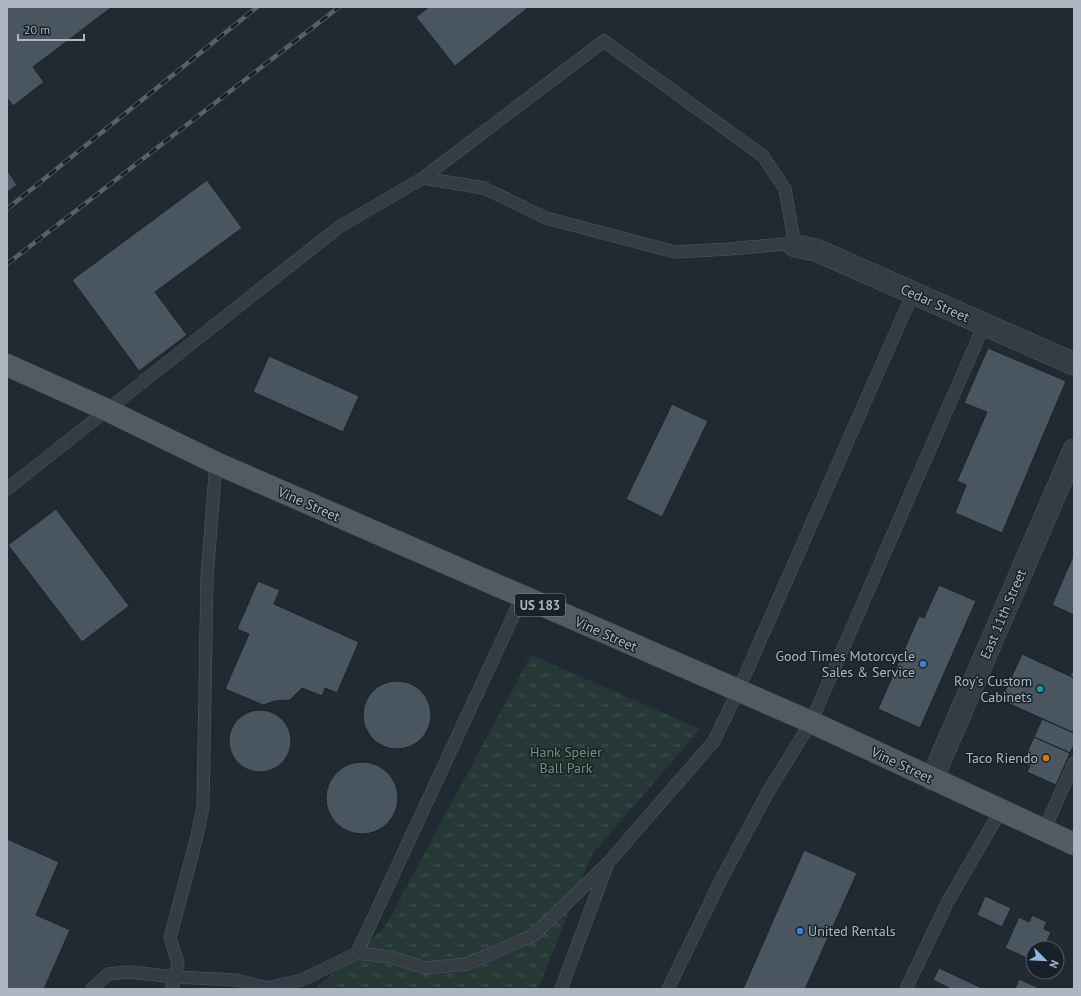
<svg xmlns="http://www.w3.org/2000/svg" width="1081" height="996" font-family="'PT Sans',sans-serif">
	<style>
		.park { fill: url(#park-tufts) }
		.building { fill: #49555f; stroke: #1b232a }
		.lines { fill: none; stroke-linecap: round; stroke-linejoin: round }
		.lane-casing { stroke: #515a62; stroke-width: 13 }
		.street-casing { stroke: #515a62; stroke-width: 23 }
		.primary-casing { stroke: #3d454d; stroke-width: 23 }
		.lane { stroke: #343c44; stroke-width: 12 }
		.street { stroke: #343c44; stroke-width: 22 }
		.primary { stroke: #525b64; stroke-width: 22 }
		.rail-casing { stroke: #56616a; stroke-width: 4.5 }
		.rail { stroke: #192128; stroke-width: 3; stroke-dasharray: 9; stroke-linecap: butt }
		.shop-dot { fill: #3f7fe0; stroke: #192128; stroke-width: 1.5 }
		.culture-dot { fill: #0f9aa8; stroke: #192128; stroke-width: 1.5 }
		.food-dot { fill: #e8710a; stroke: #192128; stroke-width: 1.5 }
		.labels { text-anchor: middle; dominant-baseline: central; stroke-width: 3; stroke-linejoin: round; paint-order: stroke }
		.shield { fill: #192128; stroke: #818a93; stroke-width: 1 }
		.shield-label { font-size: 13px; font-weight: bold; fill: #aeb7c1 }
		.street-label { font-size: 14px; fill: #aeb7c1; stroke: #192128 }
		.poi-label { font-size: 14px; fill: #aeb7c1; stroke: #192128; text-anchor: end }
		.park-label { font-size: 14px; fill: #709474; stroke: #192128 }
	</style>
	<defs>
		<pattern id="park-tufts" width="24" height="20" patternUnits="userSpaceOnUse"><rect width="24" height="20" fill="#263836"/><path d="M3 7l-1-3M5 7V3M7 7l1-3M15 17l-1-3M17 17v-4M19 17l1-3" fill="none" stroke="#435351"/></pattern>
	</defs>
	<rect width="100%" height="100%" fill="#212a33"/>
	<!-- park -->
	<path class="park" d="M 531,655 L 700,729 L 591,856 L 538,989 L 315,989 L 385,927 Z"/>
	<!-- building -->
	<path class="building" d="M 7,7 L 112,7 L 33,67 L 44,82 L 13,106 L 7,98 Z
		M 429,7 L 529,7 L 455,66 L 416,17 Z
		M 7,170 L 17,185 L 7,192 Z
		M 207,180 L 242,228 L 155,292 L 187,335 L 139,371 L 72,280 Z
		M 988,348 L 1066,381 L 1002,533 L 955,513 L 966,485 L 957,481 L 987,412 L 964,403 Z
		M 269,356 L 359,396 L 343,432 L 253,392 Z
		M 672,404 L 708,421 L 662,517 L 626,499 Z
		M 56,509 L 129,606 L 82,642 L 8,545 Z
		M 1074,554 L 1074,615 L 1052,605 Z
		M 258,581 L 280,590 L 274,604 L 359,642 L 337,693 L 325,688 L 322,696 L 302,688 L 290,700 L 275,701 L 263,705 L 225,689 L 249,634 L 237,629 Z
		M 939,585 L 976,601 L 920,728 L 878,709 L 919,616 L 924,618 Z
		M 1022,654 L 1074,678 L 1074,733 L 1001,700 Z
		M 1074,668 L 1074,678 L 1070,676 Z
		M363 715a34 34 0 1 1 68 0a34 34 0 1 1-68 0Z
		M229 741a31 31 0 1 1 62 0a31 31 0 1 1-62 0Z
		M 1042,719 L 1074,733 L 1074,745 L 1070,753 L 1034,737 Z
		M 1034,737 L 1070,753 L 1056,785 L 1027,772 L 1030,766 L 1022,763 Z
		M326 798a36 36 0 1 1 72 0a36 36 0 1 1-72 0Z
		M 7,839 L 59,862 L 36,915 L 70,930 L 44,989 L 7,989 Z
		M 804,850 L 857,873 L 805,989 L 743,989 Z
		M 985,896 L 1011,908 L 1002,927 L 977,915 Z
		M 1032,915 L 1047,922 L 1044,929 L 1051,932 L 1044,948 L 1033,948 L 1033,961 L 1005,948 L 1019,917 L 1029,922 Z
		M 939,968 L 984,989 L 951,989 L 933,980 Z
		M 1019,979 L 1041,989 L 1015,989 Z"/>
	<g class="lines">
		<!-- lane casing -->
		<g class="lane-casing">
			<path id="lane" d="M 7,489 L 339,227 L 423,178 L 604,41 L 763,156 L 785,189 L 795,246 L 785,244 L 729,249 L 675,252 L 546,218 L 484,188 L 423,178
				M 1044,830 L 1074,763
				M 357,953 L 390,957 L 426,968 L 467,964 L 534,935 L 606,865
				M 92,989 L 108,974 L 130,972 L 175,977 L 236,980 L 267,988 L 302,980 L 357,953 L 522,597
				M 171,989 L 174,983 L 178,963 L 170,938 L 196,840 L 203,807 L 207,577 L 216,463
				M 561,989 L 608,863 L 714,741 L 738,691 L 913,293
				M 668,989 L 722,878 L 768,792 L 811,722 L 984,325
				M 906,989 L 947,903 L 1001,810"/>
		</g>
		<!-- street casing -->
		<g class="street-casing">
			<path id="street" d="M 795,246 L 816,250 L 1074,364
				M 932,779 L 1074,450"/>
		</g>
		<!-- primary casing -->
		<g class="primary-casing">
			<path id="primary" d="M 7,365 L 107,410 L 216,463 L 811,722 L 1074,844"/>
		</g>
		<!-- lane -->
		<use href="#lane" class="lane"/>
		<!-- street -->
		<use href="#street" class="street"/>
		<!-- primary -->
		<use href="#primary" class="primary"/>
		<!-- rail casing -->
		<g class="rail-casing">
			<path id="rail" d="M 7,209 L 257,7
				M 7,264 L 339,7"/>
		</g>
		<!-- rail -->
		<use href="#rail" class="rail"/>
	</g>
	<!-- markers -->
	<g class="shop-dot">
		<circle cx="923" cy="664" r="4"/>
		<circle cx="800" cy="931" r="4"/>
	</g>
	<circle class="culture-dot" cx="1040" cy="689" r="4"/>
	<circle class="food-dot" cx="1046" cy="758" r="4"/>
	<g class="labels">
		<!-- shield labels -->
		<rect class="shield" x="515" y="594" width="50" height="22" rx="3"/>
		<g class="shield-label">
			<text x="540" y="605">US 183</text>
		</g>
		<!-- street labels -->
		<g class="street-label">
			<text transform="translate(935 303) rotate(24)">Cedar Street</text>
			<text transform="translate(309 504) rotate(24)">Vine Street</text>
			<text transform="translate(1003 614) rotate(-67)">East 11th Street</text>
			<text transform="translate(606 634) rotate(24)">Vine Street</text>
			<text transform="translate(902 765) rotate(25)">Vine Street</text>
		</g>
		<!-- poi labels -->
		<g class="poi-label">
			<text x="915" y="656">Good Times Motorcycle<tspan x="915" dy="16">Sales &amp; Service</tspan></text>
			<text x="1032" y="681">Roy's Custom<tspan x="1032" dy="16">Cabinets</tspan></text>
			<text x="1038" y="758">Taco Riendo</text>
			<text x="808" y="931" text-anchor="start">United Rentals</text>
		</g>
		<!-- park labels -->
		<g class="park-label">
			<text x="566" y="752">Hank Speier<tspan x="566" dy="16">Ball Park</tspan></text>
		</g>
	</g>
	<!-- border -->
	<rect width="1081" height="996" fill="none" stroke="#aeb7c1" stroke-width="16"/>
	<!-- north arrow -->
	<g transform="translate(1045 960) rotate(114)"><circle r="19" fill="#192128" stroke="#555d65"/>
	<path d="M0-3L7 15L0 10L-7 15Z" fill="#88b9eb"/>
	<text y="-6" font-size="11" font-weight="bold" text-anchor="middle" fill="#aeb7c1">N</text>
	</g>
	<!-- scale -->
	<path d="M18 34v6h66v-6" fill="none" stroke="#aeb7c1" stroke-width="2"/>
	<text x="24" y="34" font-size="12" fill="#aeb7c1" stroke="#192128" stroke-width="3" paint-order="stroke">20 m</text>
</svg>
